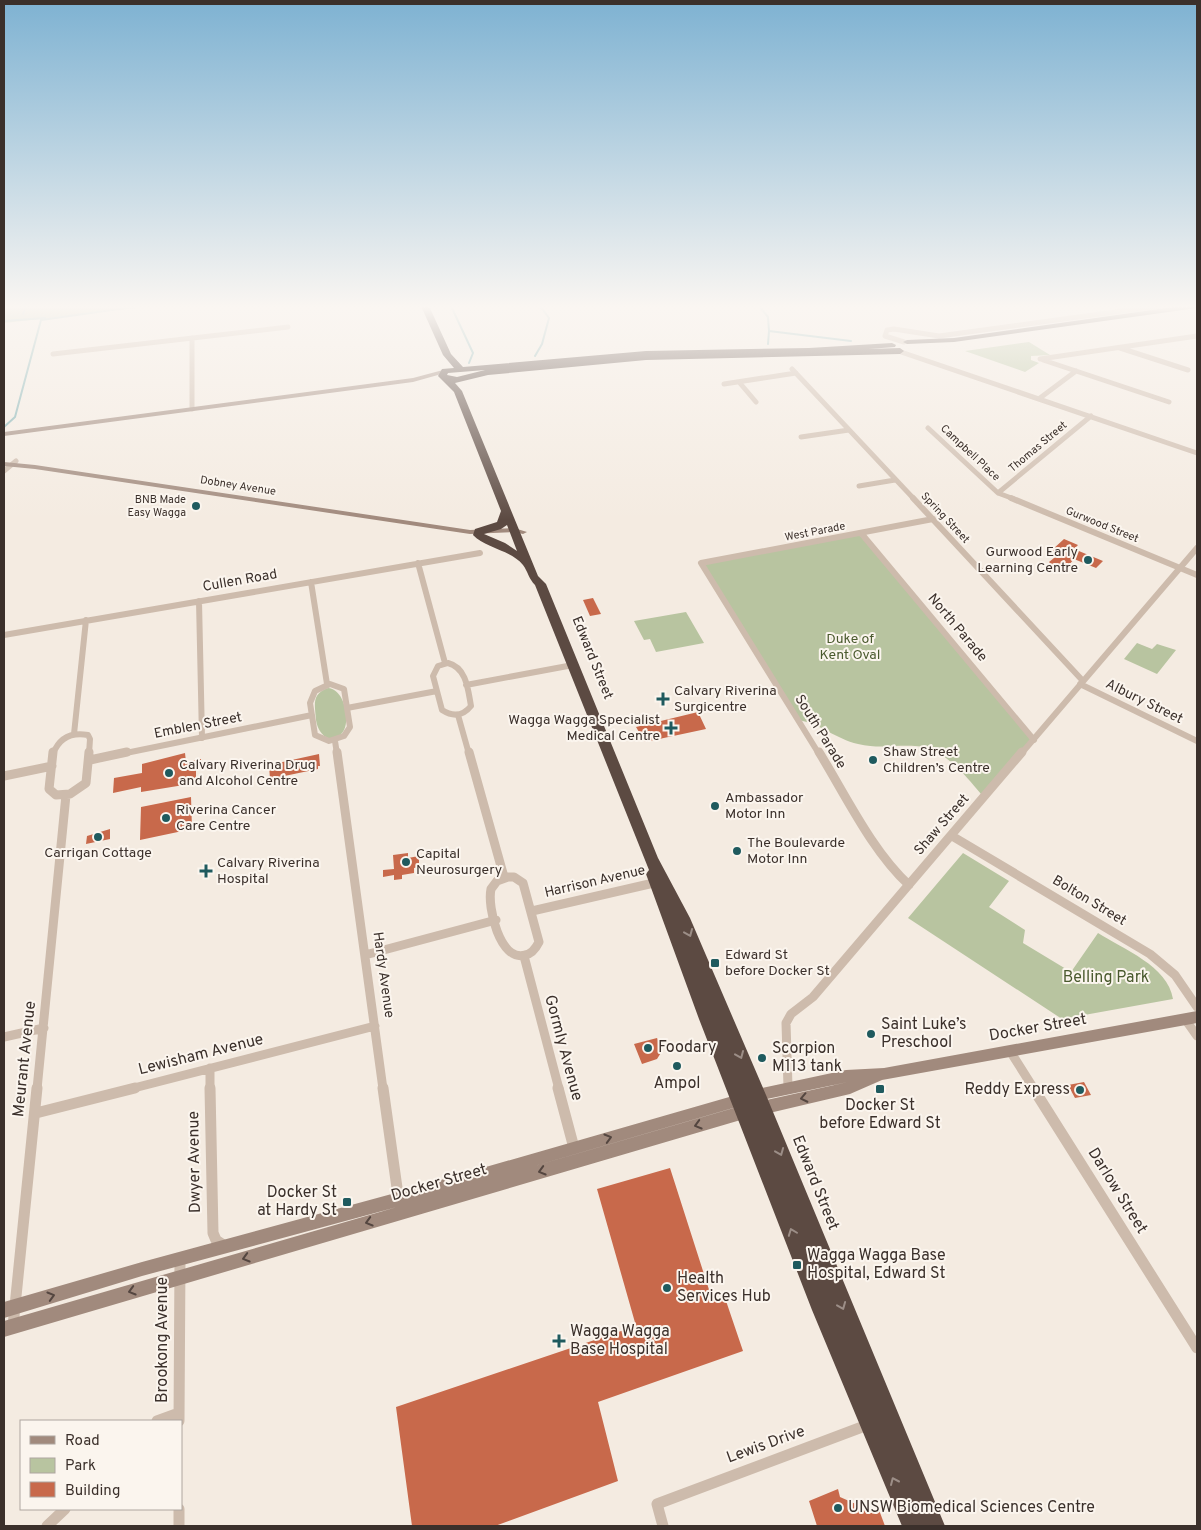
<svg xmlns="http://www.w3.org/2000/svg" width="1201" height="1530" font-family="Overpass,sans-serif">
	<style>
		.green { fill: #b8c4a0 }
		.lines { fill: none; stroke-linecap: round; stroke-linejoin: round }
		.stream { stroke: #7fb0b2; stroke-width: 2 }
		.building { fill: #c8694b }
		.street-far3 { stroke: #cdbbac; stroke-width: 5 }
		.street-far2 { stroke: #cdbbac; stroke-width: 6 }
		.street-far1 { stroke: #cdbbac; stroke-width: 9 }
		.street { stroke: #cdbbac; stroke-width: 11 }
		.secondary { fill: #a18a7d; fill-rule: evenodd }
		.highway { fill: #5c4a42; fill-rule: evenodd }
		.oneway { stroke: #9c8e87 }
		.oneway2 { stroke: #544640 }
		.poi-dot { fill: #1f5a5e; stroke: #fbf5ee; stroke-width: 2 }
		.labels { text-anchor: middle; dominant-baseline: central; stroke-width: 4; stroke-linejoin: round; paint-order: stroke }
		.far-street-label { font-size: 11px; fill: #3b302b; stroke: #fbf5ee }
		.far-poi-label { font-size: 11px; fill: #3b302b; stroke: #fbf5ee; text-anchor: end }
		.poi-label { font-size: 14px; fill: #3b302b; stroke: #fbf5ee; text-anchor: start }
		.street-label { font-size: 14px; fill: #3b302b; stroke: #fbf5ee }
		.park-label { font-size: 14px; fill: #4a5a2e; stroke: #fbf5ee }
		.near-park-label { font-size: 16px; fill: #4a5a2e; stroke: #fbf5ee }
		.near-poi-label { font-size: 16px; fill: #3b302b; stroke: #fbf5ee; text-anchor: start }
		.near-street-label { font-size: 16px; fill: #3b302b; stroke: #fbf5ee }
	</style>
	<rect width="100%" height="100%" fill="#f4ebe1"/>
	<!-- green -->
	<path class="green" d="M 4,306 L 155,306 L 4,323 Z
		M 1029,342 L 1050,355 L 1031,356 L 1031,360 L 1039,363 L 1025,372 L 965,351 Z
		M 861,533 L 1034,740 L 981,794 C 964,774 943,747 915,746 C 894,745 879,749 858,744 C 836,739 819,723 798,720 L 701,563 Z
		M 686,612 L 704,643 L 656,652 L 650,639 L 644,640 L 634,621 Z
		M 1137,643 L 1152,649 L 1157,644 L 1176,650 L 1157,674 L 1124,659 Z
		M 328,688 C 344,689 350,718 344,730 C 334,748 318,736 316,720 C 315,705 311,694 328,688 Z
		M 963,853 L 1009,881 L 989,907 L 1025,930 L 1023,943 L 1071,972 L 1098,933 C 1123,949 1168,966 1173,999 L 1062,1019 L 908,918 Z"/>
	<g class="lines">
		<!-- stream -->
		<path class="stream" d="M 451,306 L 473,353 L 469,363
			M 759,306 L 768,317 L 769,331 L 851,341
			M 23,314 L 26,306
			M 4,321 L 45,318
			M 768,344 L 769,331
			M 535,356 L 542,344 L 549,318 L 540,306
			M 4,427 L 15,417 L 41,320 L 140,306"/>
	</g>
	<!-- building -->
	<path class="building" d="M 1064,539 L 1078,545 L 1074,549 L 1103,561 L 1096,568 L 1074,559 L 1063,572 L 1050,566 L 1051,564 L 1049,562 L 1059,554 L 1052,550 Z
		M 593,598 L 601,614 L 590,616 L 583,600 Z
		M 698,712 L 706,729 L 645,742 L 636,727 Z
		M 185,753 L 186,762 L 201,759 L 201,765 L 196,767 L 196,783 L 141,792 L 141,787 L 113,793 L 114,778 L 142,773 L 142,764 Z
		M 319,754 L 320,766 L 318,766 L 318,769 L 270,779 L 269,765 Z
		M 191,797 L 192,829 L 140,840 L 141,807 Z
		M 110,829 L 110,839 L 86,844 L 87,836 Z
		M 408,853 L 408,858 L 419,856 L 419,867 L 414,868 L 414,873 L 402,875 L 402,879 L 394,880 L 394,875 L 383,877 L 383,870 L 394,869 L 393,855 Z
		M 657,1038 L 662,1051 L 657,1059 L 642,1064 L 634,1044 Z
		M 1084,1082 L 1091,1095 L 1075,1098 L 1068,1085 Z
		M 670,1168 L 712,1299 L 724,1295 L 743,1351 L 598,1402 L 618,1481 L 495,1526 L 412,1526 L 396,1407 L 636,1326 L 597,1189 Z
		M 838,1489 L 840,1497 L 858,1505 L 864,1502 L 868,1514 L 879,1510 L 885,1526 L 817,1526 L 809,1501 Z"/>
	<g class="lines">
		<!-- street-far3 -->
		<path class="street-far3" d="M 885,336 L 887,330 L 894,329 L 939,336 L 1159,306
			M 885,336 L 904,342
			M 192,338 L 192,409
			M 1120,348 L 1188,370
			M 901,352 L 1197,453
			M 53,354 L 288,327
			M 1040,359 L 1197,336
			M 1043,360 L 1169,402
			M 792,369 L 914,499
			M 739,382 L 756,402
			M 724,384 L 796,373
			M 1040,398 L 1076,371
			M 928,428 L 998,493 L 1014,499
			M 801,437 L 849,430
			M 4,471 L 16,461
			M 859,486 L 895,480
			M 998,493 L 1091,416"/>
		<!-- street-far2 -->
		<path class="street-far2" d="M 913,498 L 1083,681
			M 1011,498 L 1197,575
			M 861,533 L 1034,740
			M 418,563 L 445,663
			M 311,582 L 327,684
			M 199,601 L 202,738
			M 4,635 L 480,553
			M 448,663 C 467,668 468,690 471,706 C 463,716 453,717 442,710 L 433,676 L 438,666 Z
			M 330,684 L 344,689 L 350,727 L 344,736 L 329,741 L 315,735 L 310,703 L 315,691 Z
			M 1080,684 L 1197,741
			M 466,685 L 573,665
			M 347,708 L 437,691
			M 458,715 L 469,754
			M 74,734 L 86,620
			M 335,741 L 337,754
			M 53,754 C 59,738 71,732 88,735 L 90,739 L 89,754
			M 121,754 L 312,715
			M 819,754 L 701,563 L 933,519
			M 1021,754 L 1197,548"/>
		<!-- street-far1 -->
		<path class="street-far1" d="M 53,752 L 49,789 L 56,795 L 70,794 L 86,783 L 89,752
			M 337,752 L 383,1089
			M 469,752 L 504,877
			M 819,752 C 846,796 872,851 909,885
			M 90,760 L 127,752
			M 4,776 L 52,766
			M 952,836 L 1150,954 L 1175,975 L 1197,1007
			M 508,877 L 514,877 L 523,883 L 539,942 C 536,948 532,954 525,955 C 500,962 487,907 491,889 L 497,881 Z
			M 532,911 L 658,882
			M 365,955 L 496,920
			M 524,956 L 559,1089
			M 1185,1019 L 1197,1036
			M 4,1037 L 44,1028
			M 1010,1051 L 1034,1089
			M 210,1068 L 210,1089
			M 788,1087 L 786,1023 L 791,1014 L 813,997 L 1022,752
			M 37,1089 L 66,795
			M 130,1089 L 375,1026"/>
		<!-- street -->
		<path class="street" d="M 210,1088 L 213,1233 L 216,1240 L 225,1246
			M 383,1088 L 399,1202
			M 558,1088 L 574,1148
			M 1033,1088 L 1197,1348
			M 36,1113 L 135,1088
			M 13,1326 L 37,1088
			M 157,1421 L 179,1413
			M 179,1421 L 180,1260
			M 179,1509 L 179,1526
			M 47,1526 L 65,1509
			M 663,1526 L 657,1504 L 870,1424"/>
		<!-- secondary -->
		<path class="secondary" d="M 443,370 L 445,371 L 445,373 L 413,382 L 4,436 L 4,432 L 413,378 Z
			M 4,462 L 35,465 L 470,530 L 514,528 L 527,532 L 523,534 L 514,532 L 470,534 L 35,469 L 4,466 Z
			M 1197,1011 L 1197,1023 L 882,1080 L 850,1094 L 744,1119 L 4,1337 L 4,1321 L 397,1207 L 142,1276 L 4,1318 L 4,1302 L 142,1262 L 399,1192 L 757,1089 L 846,1070 L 884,1068 ZM 848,1082 L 744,1105 L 497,1177 L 757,1101 Z"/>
		<!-- highway -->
		<path class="highway" d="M 421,306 L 429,306 L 451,354 L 463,367 L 646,351 L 809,348 L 892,343 L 896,345 L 895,347 L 868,349 L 900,348 L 904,351 L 900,354 L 646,360 L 488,375 L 455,383 L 462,391 L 538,576 L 546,584 L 658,858 L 690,918 L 766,1095 L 945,1526 L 902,1526 L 812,1310 L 699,1019 L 646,874 L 649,870 L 535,585 C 529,579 528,572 523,565 C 511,550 485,548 473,535 L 475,529 L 497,522 L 501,511 L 454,392 L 438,376 L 442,369 L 454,368 L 443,355 ZM 485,370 L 457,377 L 447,375 L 448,373 ZM 507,525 L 517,551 L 505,543 L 484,534 L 501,529 Z
			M 1180,306 L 1197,306 L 1197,308 L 954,342 L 907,344 L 903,342 L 907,340 L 954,338 Z"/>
	</g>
	<!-- one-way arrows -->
	<defs><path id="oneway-chevron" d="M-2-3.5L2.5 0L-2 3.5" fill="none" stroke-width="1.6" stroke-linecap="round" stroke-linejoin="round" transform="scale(1.25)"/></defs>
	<g class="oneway">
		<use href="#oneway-chevron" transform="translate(689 933) rotate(67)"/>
		<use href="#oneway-chevron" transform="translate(740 1055) rotate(67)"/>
		<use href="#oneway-chevron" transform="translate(780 1152) rotate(68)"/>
		<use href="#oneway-chevron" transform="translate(792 1232) rotate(-111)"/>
		<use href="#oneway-chevron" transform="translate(842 1306) rotate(68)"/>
		<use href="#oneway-chevron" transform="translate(894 1481) rotate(-114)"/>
	</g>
	<g class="oneway2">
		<use href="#oneway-chevron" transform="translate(804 1098) rotate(168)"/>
		<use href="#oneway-chevron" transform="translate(698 1125) rotate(164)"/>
		<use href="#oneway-chevron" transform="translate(608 1138) rotate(-16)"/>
		<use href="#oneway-chevron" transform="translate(542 1171) rotate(164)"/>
		<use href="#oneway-chevron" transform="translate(369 1222) rotate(164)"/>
		<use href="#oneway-chevron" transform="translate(246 1258) rotate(164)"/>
		<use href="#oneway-chevron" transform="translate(132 1291) rotate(164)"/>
		<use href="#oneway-chevron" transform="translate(51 1296) rotate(-16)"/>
	</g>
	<!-- sky -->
	<linearGradient id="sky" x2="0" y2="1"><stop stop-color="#7eb2d2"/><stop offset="0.59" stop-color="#faf6f2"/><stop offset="1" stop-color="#faf6f2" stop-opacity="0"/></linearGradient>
	<rect width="1201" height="520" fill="url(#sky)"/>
	<!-- markers -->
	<g class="poi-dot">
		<circle cx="196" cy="506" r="5"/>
		<circle cx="1088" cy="560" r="5"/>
		<path d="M660.5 691.5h5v5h5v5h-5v5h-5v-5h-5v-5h5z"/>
		<path d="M668.5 720.5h5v5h5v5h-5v5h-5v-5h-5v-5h5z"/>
		<circle cx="873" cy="760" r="5"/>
		<circle cx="169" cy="773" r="5"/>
		<circle cx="715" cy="806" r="5"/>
		<circle cx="166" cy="818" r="5"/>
		<circle cx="98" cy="837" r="5"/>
		<circle cx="737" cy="851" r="5"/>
		<circle cx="406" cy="862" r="5"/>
		<path d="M203.5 863.5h5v5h5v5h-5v5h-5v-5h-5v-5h5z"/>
		<rect x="710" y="958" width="10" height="10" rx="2.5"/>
		<circle cx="871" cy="1034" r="5"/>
		<circle cx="648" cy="1048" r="5"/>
		<circle cx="762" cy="1058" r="5"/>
		<circle cx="677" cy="1066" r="5"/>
		<rect x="875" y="1084" width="10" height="10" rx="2.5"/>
		<circle cx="1080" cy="1090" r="5"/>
		<rect x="342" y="1197" width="10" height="10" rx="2.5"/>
		<rect x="792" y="1260" width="10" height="10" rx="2.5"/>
		<circle cx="667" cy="1288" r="5"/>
		<path d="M556.5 1333.5h5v5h5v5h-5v5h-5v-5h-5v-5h5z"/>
		<circle cx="838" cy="1508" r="5"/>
	</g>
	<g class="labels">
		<!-- far-street labels -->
		<g class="far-street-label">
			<text transform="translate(1038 447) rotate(-40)">Thomas Street</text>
			<text transform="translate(970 453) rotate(43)">Campbell Place</text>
			<text transform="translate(238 486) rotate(9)">Dobney Avenue</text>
			<text transform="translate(945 518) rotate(47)">Spring Street</text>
			<text transform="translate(1102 525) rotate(22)">Gurwood Street</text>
			<text transform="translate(815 532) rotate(-11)">West Parade</text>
		</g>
		<!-- far-poi labels -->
		<g class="far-poi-label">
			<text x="186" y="500">BNB Made<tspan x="186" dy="13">Easy Wagga</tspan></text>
		</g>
		<!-- poi labels -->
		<g class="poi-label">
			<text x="1078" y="552" text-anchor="end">Gurwood Early<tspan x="1078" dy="16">Learning Centre</tspan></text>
			<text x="674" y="691">Calvary Riverina<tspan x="674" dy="16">Surgicentre</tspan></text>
			<text x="660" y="720" text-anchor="end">Wagga Wagga Specialist<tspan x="660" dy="16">Medical Centre</tspan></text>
			<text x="883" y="752">Shaw Street<tspan x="883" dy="16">Children’s Centre</tspan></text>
			<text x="179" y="765">Calvary Riverina Drug<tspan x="179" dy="16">and Alcohol Centre</tspan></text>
			<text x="725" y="798">Ambassador<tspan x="725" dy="16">Motor Inn</tspan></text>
			<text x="176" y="810">Riverina Cancer<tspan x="176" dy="16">Care Centre</tspan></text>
			<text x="747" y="843">The Boulevarde<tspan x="747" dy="16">Motor Inn</tspan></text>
			<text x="98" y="853" text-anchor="middle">Carrigan Cottage</text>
			<text x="416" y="854">Capital<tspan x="416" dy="16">Neurosurgery</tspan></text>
			<text x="217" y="863">Calvary Riverina<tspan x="217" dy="16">Hospital</tspan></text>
			<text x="725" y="955">Edward St<tspan x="725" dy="16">before Docker St</tspan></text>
		</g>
		<!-- street labels -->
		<g class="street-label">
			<text transform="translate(240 581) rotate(-10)">Cullen Road</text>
			<text transform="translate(957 628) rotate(50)">North Parade</text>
			<text transform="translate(592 658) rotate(68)">Edward Street</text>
			<text transform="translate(1144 702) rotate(26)">Albury Street</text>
			<text transform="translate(198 726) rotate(-11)">Emblen Street</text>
			<text transform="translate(820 732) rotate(58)">South Parade</text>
			<text transform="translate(942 825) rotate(-49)">Shaw Street</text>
			<text transform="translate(595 882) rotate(-13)">Harrison Avenue</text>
			<text transform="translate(1089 901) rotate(31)">Bolton Street</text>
			<text transform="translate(383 975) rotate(82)">Hardy Avenue</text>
		</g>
		<!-- park labels -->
		<g class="park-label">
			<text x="850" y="639">Duke of<tspan x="850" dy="16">Kent Oval</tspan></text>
		</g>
		<!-- near-park labels -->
		<g class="near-park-label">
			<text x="1106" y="978">Belling Park</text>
		</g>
		<!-- near-poi labels -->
		<g class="near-poi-label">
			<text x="881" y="1025">Saint Luke’s<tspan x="881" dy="18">Preschool</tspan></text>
			<text x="658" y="1048">Foodary</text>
			<text x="772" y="1049">Scorpion<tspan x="772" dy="18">M113 tank</tspan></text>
			<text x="677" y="1084" text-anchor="middle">Ampol</text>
			<text x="1070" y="1090" text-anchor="end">Reddy Express</text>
			<text x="880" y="1106" text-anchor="middle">Docker St<tspan x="880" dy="18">before Edward St</tspan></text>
			<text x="337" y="1193" text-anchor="end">Docker St<tspan x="337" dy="18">at Hardy St</tspan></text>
			<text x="807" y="1256">Wagga Wagga Base<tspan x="807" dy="18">Hospital, Edward St</tspan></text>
			<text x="677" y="1279">Health<tspan x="677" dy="18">Services Hub</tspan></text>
			<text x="570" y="1332">Wagga Wagga<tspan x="570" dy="18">Base Hospital</tspan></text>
			<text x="848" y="1508">UNSW Biomedical Sciences Centre</text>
		</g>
		<!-- near-street labels -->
		<g class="near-street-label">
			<text transform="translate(1038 1028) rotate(-10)">Docker Street</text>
			<text transform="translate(563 1048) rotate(75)">Gormly Avenue</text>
			<text transform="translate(201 1055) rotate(-14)">Lewisham Avenue</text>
			<text transform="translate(25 1059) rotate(-84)">Meurant Avenue</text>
			<text transform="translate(195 1162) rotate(-91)">Dwyer Avenue</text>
			<text transform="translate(439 1183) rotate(-16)">Docker Street</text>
			<text transform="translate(815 1183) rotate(68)">Edward Street</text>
			<text transform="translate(1117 1191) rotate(58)">Darlow Street</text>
			<text transform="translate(163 1340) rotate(-90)">Brookong Avenue</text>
			<text transform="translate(766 1445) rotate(-20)">Lewis Drive</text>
		</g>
	</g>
	<!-- border -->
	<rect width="1201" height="1530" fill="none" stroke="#3b302b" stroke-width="10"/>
	<!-- legend -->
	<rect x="20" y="1420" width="162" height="90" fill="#fbf5ee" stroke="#aea6a0"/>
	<rect x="30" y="1436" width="25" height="8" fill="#a18a7d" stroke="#aea6a0"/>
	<text x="65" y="1445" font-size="15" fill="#3b302b">Road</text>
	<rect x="30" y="1458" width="25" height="15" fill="#b8c4a0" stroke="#aea6a0"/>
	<text x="65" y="1470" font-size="15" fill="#3b302b">Park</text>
	<rect x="30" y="1482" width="25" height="15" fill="#c8694b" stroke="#aea6a0"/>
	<text x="65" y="1495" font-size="15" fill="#3b302b">Building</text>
</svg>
